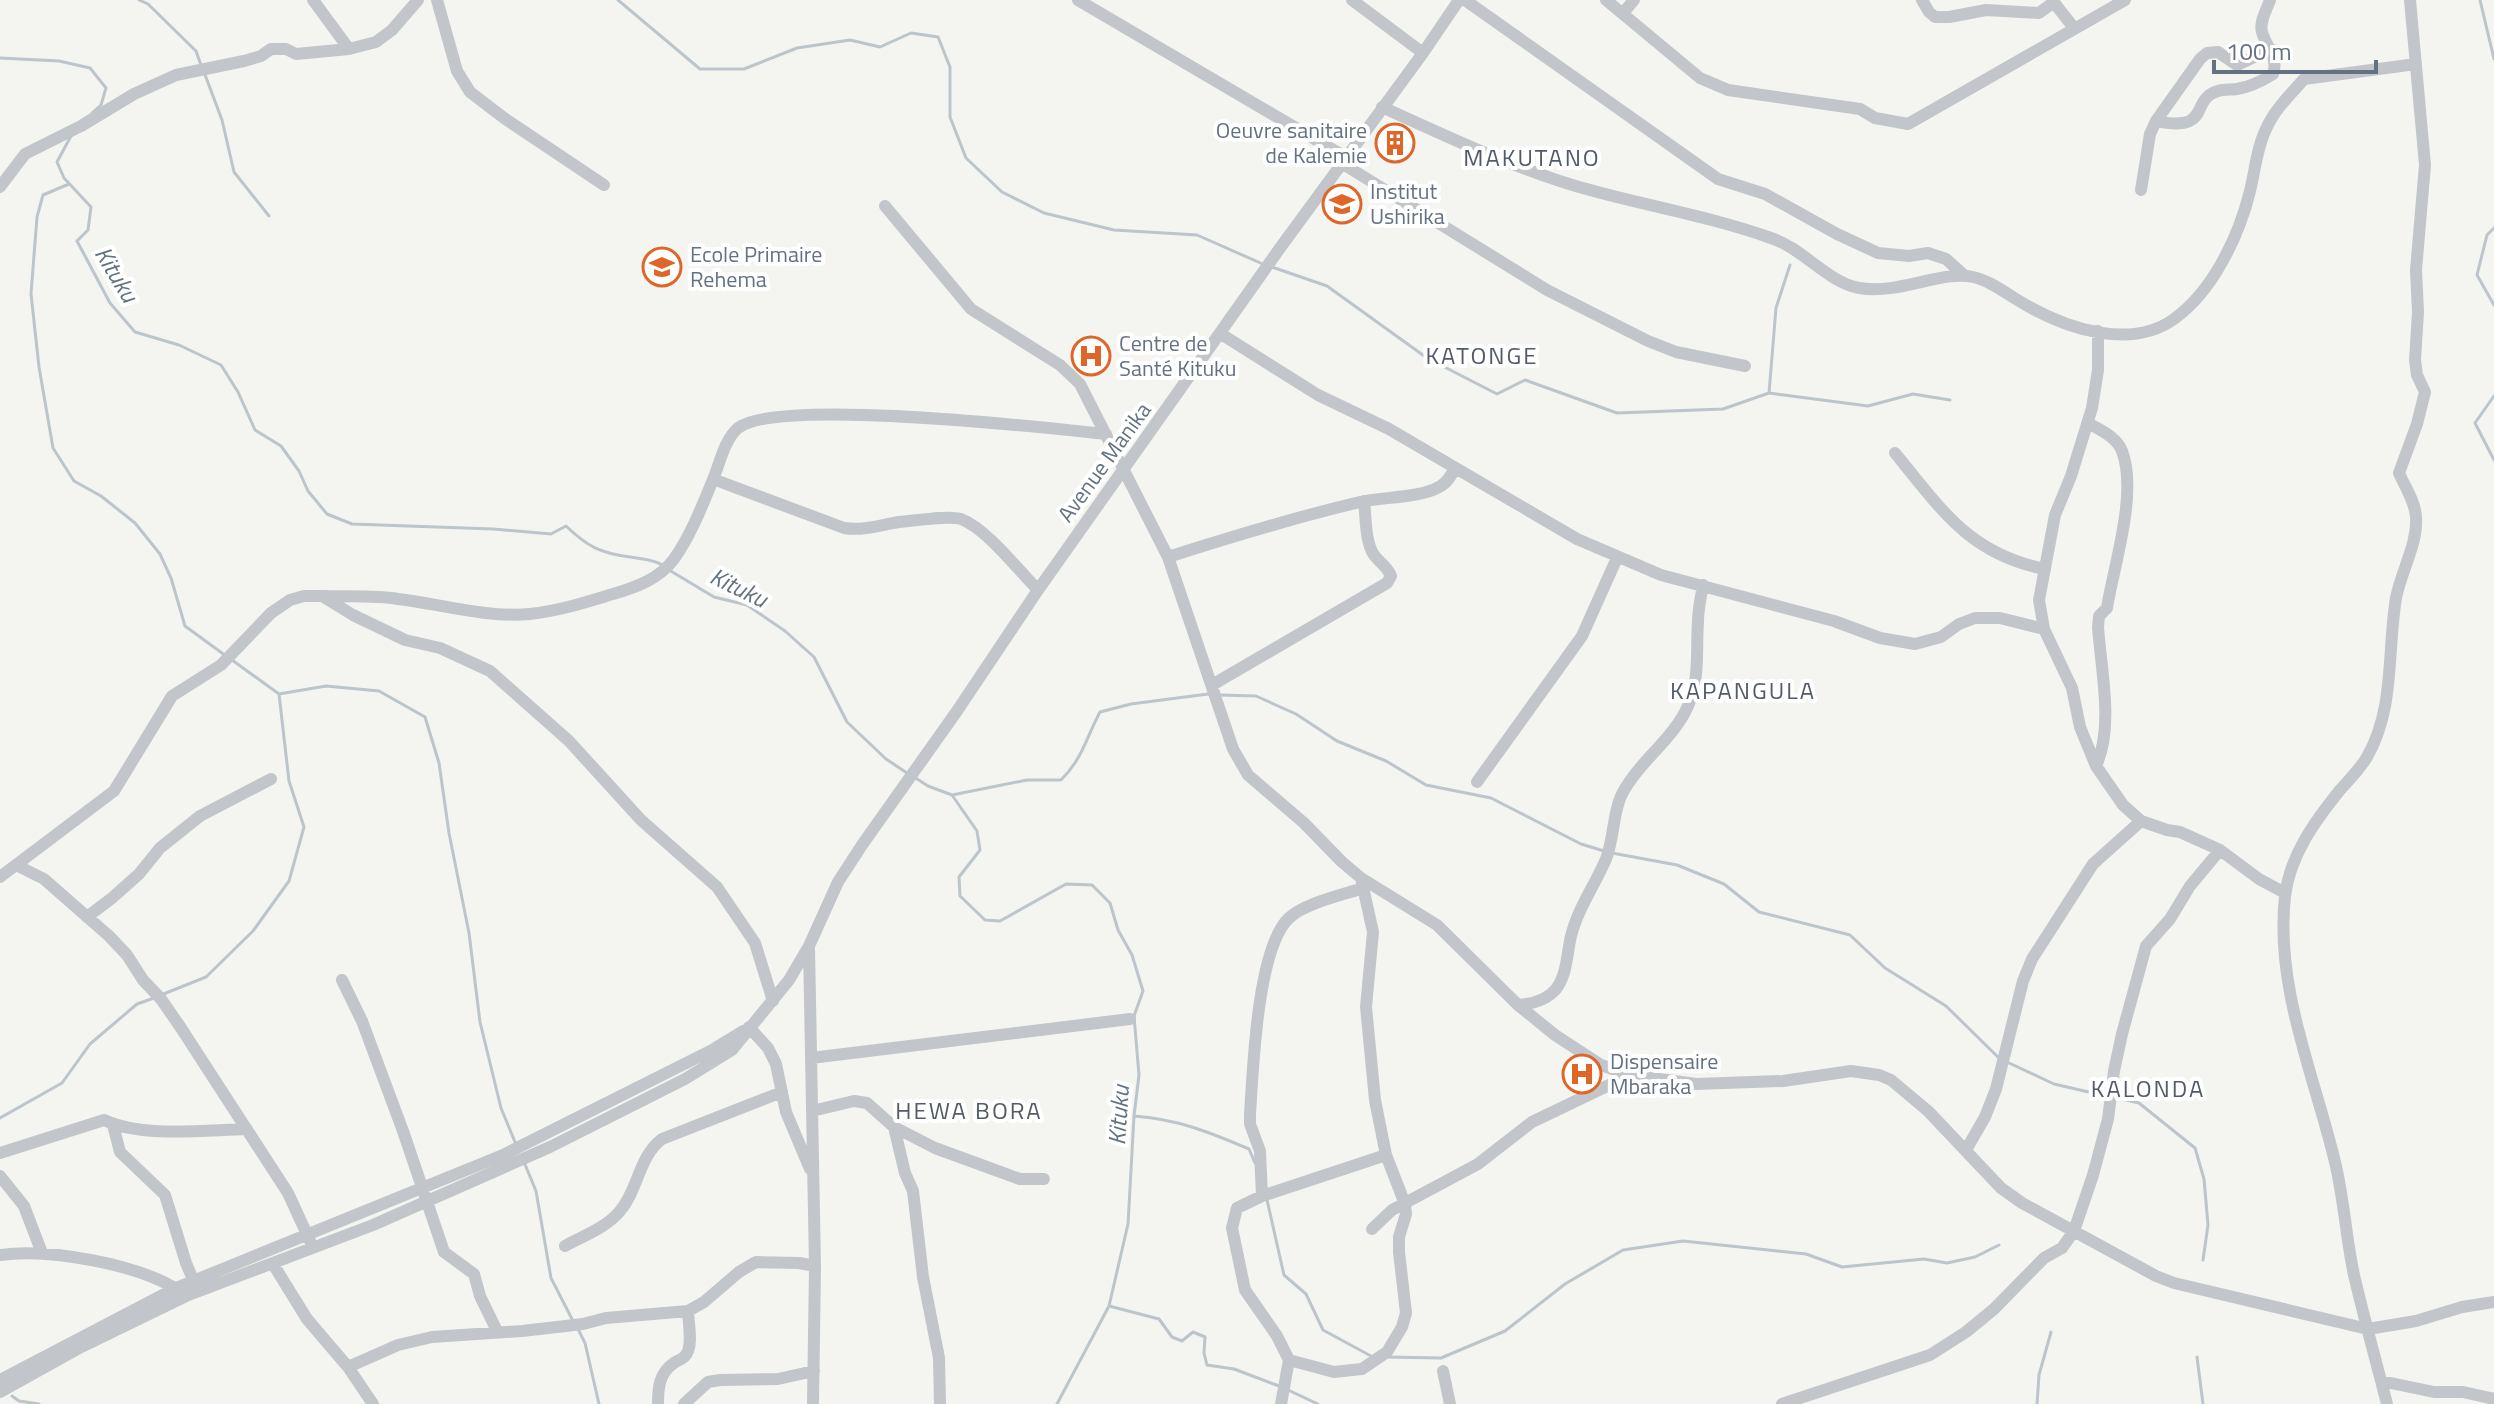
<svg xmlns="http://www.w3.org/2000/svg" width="2494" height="1404" font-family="'Titillium Web',sans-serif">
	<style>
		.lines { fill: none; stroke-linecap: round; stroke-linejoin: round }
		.stream { stroke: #bbc5cb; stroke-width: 3 }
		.minor { stroke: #c2c5c9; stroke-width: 12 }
		.labels { text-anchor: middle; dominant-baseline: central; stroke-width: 8; stroke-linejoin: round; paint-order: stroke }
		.poi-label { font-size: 22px; fill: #647181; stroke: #fff; text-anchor: start }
		.street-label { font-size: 22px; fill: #647181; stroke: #fff }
		.neighbourhood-label { font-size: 24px; letter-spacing: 2px; fill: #525b67; stroke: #fff }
		.water-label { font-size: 24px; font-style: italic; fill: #60737f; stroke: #fff }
	</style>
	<rect width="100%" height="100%" fill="#f4f5f1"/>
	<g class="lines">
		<!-- stream -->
		<path class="stream" d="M 139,0 L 148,4 L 196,51 L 201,65
			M 618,0 L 700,69 L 744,69 L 797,48 L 850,40 L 880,47 L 911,33 L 938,37 L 950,67 L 950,117 L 966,158 L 1002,192 L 1044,213 L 1114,230 L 1197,235 L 1265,265
			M 2480,0 L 2494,59
			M 0,58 L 59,61 L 90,68 L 106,88 L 101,105 L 92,113
			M 204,72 L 222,120 L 234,172 L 269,216
			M 71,136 L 57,162 L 64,178 L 91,207 L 88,230 L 77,241 L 110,303 L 135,332 L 179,345 L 221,365 L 238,392 L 255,430 L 281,446 L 299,471 L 308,491 L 327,514 L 352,524 L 493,529 L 551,534 L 566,526 C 588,547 600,553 630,557 C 641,559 653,559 662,565
			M 69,184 L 43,195 L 37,217 L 31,294 L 39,367 L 53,448 L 74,481 L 101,496 L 135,523 L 160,554 L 171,578 L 185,626 L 226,656
			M 2494,228 L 2487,235 L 2477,275 L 2494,305
			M 1272,267 L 1327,286 L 1427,358 L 1497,394 L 1525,380 L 1617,413 L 1723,409 L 1769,393 L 1868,406 L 1913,394 L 1950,400
			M 1769,393 L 1776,308 L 1790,265
			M 2494,396 L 2475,423 L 2494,460
			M 669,570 L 714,597 L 747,605 L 785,631 L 814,657 L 847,722 L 886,759 L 907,773
			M 232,660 L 279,694 L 326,686 L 379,691 L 425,717 L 439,763 L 449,833 L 469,933 L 480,1022 L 501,1108 L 515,1142
			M 1220,695 L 1256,696 L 1296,714 L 1337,741 L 1386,761 L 1426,785 L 1491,798 L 1581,844 L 1604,851
			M 914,777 L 928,786 L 952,795 L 977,831 L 980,850 L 959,877 L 960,896 L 985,920 L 1000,921 L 1066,884 L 1092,885 L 1110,903 L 1118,930 L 1132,955 L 1143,991 L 1134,1016 L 1139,1075 L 1134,1116 L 1128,1224 L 1109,1306 L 1057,1404
			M 952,795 L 1027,780 L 1061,780 C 1083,758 1086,738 1100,712 L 1131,704 L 1208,694
			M 1612,853 L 1677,865 L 1724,884 L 1759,912 L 1850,935 L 1885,968 L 1946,1006 L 2000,1059
			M 161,995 L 206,977 L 253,931 L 289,881 L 304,827 L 289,781 L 279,694
			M 2007,1062 L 2054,1084 L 2106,1096
			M 2113,1097 L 2139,1103 L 2195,1148 L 2204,1179 L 2208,1225 L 2203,1260
			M 1134,1116 C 1177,1119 1209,1132 1249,1149 L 1255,1163
			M 0,1118 L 62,1083 L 90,1044 L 137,1004 L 154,998
			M 524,1162 L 536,1191 L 551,1278 L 573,1321
			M 1267,1200 L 1284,1275 L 1306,1294 L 1323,1330 L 1371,1356
			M 1109,1306 L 1159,1319 L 1172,1337 L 1182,1341 L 1193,1332 L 1205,1337 L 1204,1353 L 1207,1365 L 1234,1369 L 1279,1386
			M 577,1327 L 585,1343 L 599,1404
			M 1387,1357 L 1441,1358 L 1505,1331 L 1565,1284 L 1623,1250 L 1683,1241 L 1806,1254 L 1842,1267 L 1924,1259 L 1947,1263 L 1975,1257 L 1999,1245
			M 2197,1357 L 2203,1404
			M 1286,1389 L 1318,1404
			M 12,1396 L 19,1401 L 39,1404
			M 2037,1404 L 2039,1375 L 2051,1332"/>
		<!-- minor -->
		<path class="minor" d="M 313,0 L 349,49
			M 437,0 L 457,71 L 470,92 L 504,118 L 604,185
			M 1078,0 L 1347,158
			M 1352,0 L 1423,53
			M 1465,0 L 1718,179 L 1765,194 L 1837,234 L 1878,253 L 1909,256 L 1928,253 L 1946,259 L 1965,276
			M 1606,0 L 1700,78 L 1728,90 L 1860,109 L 1875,118 L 1908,124 L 2125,0
			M 1922,0 L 1929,12 L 1935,17 L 1949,17 L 1986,10 L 2039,13 L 2054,2
			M 2052,0 L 2074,28
			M 1624,12 L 1634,0
			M 1382,107 C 1446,136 1511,167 1579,187 C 1642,205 1709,216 1771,238 C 1804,249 1827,282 1859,288 C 1899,295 1941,270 1973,277 C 1992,281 2009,296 2026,305 C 2068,329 2131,350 2174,319 C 2213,291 2239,236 2250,191 C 2255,171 2257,146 2267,127 C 2275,109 2291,94 2304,79 L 2416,64
			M 2156,121 C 2213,133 2189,99 2218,91 C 2224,89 2231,90 2237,89 C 2250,87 2262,81 2273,74 C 2279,57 2266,47 2262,32 C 2259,22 2267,9 2270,0
			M 1343,164 L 1547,290 L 1648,341 L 1676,352 L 1745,366
			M 0,187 L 25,154 L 81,126 L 134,94 L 176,75 L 244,61 L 261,56 L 271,49 L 286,49 L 296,54 L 349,49 L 376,42 L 392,30 L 418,0
			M 2141,190 L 2150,134 L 2156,121 L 2200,59 L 2207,53 L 2218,52 L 2237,65 L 2271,49
			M 885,206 L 971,309 L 1060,365 L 1080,384 L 1168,557 L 1233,749 L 1248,775 L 1304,823 L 1342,862 L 1361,878 L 1437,925 L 1518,1005 L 1555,1035 L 1601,1065 L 1630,1075 L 1696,1084 L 1783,1081 L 1851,1071 L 1879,1075 L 1891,1080 L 1928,1111 L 2001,1188 L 2022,1203 L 2156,1276 L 2174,1283 L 2368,1329 L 2416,1321 L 2462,1307 L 2494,1302
			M 2098,331 L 2098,370 L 2092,408 L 2071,476 L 2055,515 L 2039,600 L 2044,629 L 2072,688 L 2080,727 L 2096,766 L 2123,805 L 2141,821 L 2167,830 L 2180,832 L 2220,850 L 2259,879 L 2285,893
			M 1221,334 L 1318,395 L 1389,429 L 1577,539 L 1661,575 L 1834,621 L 1880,638 L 1915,644 L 1941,637 L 1959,624 L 1975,618 L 2000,618 L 2044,629
			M 2088,423 C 2100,430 2117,437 2122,451 C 2138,493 2114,564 2107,608 L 2099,616 L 2098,627 C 2101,670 2114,727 2096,766
			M 1895,453 C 1941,509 1969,554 2045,569
			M 713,479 L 844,528 C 864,531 880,525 899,522 C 913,521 949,515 961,519 C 987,529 1018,570 1038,590
			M 1168,557 C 1231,537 1295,517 1360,502 C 1382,497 1420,498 1439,487 C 1447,483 1451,476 1455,468
			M 325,596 C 349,597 374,595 398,599 C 441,604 487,618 530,614 C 559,611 586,602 613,594 C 637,587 659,579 674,559 C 691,535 703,504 714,477 C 720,462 725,439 738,428 C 778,397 1046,428 1106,434
			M 1212,685 L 1387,583 L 1391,576 C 1387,566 1380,563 1374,555 C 1365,542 1366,517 1364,501
			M 1477,782 L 1582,636 L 1617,558
			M 16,865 L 44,879 L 109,936 L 127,955 L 143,980 L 161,999 L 181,1028 L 288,1193 L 310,1241
			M 0,877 L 114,791 L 172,696 L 221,665 L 271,613 L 290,600 L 304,596 L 322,596 L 353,615 L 405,640 L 440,648 L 490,671 L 569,741 L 641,820 L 717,887 L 755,943 L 773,1001
			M 87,917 L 112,898 L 139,874 L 160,848 L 200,816 L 271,779
			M 809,947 L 815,1266 L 813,1404
			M 342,980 L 362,1021 L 403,1131 L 444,1252 L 474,1274 L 480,1296 L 497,1331
			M 1518,1005 C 1532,1004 1546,1001 1556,989 C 1567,975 1567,953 1571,936 C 1578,908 1595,885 1606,859 C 1614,839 1613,811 1622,794 C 1639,761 1673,740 1688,706 C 1700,679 1696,650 1698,621 C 1698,609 1701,597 1703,585
			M 749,1027 L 768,1048 L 776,1064 L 786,1112 L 810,1169
			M 811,1058 L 1130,1019
			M 812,1111 L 854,1101 L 867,1103 L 894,1127 L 935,1148 L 1020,1179 L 1044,1179
			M 113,1125 L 120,1152 L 165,1195 L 186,1263 L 197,1289
			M 894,1127 L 905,1173 L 913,1191 L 923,1277 L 939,1358 L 940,1404
			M 1966,1150 L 1985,1117 L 1996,1089 L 2023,981 L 2032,959 L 2093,864 L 2141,821
			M 0,1153 L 104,1120 C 143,1138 204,1130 247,1129
			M 0,1176 L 24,1206 L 42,1253
			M 1262,1196 L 1260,1151 L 1250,1124 L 1250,1114 C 1253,1070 1257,948 1289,918 C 1305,903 1343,895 1363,888
			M 1372,1229 L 1392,1210 L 1478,1164 L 1532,1122 L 1630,1075
			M 565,1246 C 583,1236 606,1228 620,1211 C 638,1190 639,1156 662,1139 L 782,1092
			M 0,1255 C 48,1248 140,1264 181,1292
			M 273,1264 L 307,1319 L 348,1367 L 373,1404
			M 1289,1360 L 1334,1372 L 1362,1369 L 1387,1352 L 1402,1327 L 1406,1313 L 1399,1252 L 1399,1237 L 1406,1214 L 1405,1204 L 1386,1155 L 1375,1100 L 1366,1007 L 1373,932 L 1361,878
			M 348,1367 L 398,1345 L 432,1337 L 522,1331 L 583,1324 L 606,1318 L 688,1311 L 704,1302 L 739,1272 L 756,1262 L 799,1263 L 815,1266
			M 1443,1371 L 1450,1404
			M 0,1380 L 176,1288 L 503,1155 L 712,1050 L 743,1031
			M 2381,1381 L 2434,1392 L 2463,1392 L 2494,1399
			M 0,1392 L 81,1347 L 186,1296 L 373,1225 L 550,1147 L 685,1079 L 732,1050 L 789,980 L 809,946 L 838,882 L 862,845 L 957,711 L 1038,590 L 1280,248 L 1423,53 L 1459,0
			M 658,1404 C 658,1388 659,1373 674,1363 C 677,1360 682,1360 685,1356 C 694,1347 688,1322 688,1311
			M 684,1404 L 708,1382 L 720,1380 L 778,1379 L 814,1371
			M 1281,1404 L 1289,1360 L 1277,1336 L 1245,1290 L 1232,1228 L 1237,1208 L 1262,1196 L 1386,1155
			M 1782,1404 L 1930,1355 L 1966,1332 L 1994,1309 L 2044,1258 L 2062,1248 L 2074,1231 L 2093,1175 L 2108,1119 L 2114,1071 L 2122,1034 L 2146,946 L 2170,919 L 2190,886 L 2220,850
			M 2387,1404 C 2376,1361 2364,1318 2354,1275 C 2346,1238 2344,1199 2335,1162 C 2314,1074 2275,988 2285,896 C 2290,855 2315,821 2340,790 C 2349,780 2360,769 2367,757 C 2395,708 2387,653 2396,598 C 2401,571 2418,544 2416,517 C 2415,501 2405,487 2399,473 L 2417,424 L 2425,392 L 2417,375 L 2415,360 L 2418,312 L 2416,270 L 2425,165 L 2410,0"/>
	</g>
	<!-- icons -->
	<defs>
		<g id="building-ring" transform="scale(2)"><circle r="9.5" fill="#fff" stroke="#de6628" stroke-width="1.5"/><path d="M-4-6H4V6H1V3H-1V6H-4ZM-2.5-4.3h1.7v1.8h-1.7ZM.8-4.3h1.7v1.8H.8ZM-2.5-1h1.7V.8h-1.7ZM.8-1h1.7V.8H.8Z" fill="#de6628"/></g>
		<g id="school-ring" transform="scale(2)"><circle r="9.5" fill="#fff" stroke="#de6628" stroke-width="1.5"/><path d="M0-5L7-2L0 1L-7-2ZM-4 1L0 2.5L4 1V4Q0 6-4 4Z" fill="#de6628"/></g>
		<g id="hospital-ring" transform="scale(2)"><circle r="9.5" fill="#fff" stroke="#de6628" stroke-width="1.5"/><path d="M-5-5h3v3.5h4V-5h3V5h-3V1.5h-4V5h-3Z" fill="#de6628"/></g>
	</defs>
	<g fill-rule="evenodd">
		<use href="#building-ring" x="1395" y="143"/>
		<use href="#school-ring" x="1342" y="204"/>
		<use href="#school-ring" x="662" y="267"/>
		<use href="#hospital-ring" x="1091" y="356"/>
		<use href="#hospital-ring" x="1582" y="1074"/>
	</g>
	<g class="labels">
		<!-- poi labels -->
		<g class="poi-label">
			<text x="1367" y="130" text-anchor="end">Oeuvre sanitaire<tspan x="1367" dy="25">de Kalemie</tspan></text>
			<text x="1370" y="191">Institut<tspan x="1370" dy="25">Ushirika</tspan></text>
			<text x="690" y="254">Ecole Primaire<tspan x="690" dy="25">Rehema</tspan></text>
			<text x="1119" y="343">Centre de<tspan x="1119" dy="25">Santé Kituku</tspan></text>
			<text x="1610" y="1061">Dispensaire<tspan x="1610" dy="25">Mbaraka</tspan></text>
		</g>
		<!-- street labels -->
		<g class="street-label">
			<text transform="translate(1104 462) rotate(-54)">Avenue Manika</text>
		</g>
		<!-- neighbourhood labels -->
		<g class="neighbourhood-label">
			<text x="1532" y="157">MAKUTANO</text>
			<text x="1482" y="355">KATONGE</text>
			<text x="1743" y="690">KAPANGULA</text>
			<text x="2148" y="1088">KALONDA</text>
			<text x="969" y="1110">HEWA BORA</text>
		</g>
		<!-- water labels -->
		<g class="water-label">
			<text transform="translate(117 274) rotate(59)">Kituku</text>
			<text transform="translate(739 587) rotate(26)">Kituku</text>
			<text transform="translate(1118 1115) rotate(-86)">Kituku</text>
		</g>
	</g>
	<!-- scale -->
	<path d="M2214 60v12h162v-12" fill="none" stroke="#647181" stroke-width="4"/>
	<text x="2226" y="60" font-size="24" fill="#647181" stroke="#ffffff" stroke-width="6" paint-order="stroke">100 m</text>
</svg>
